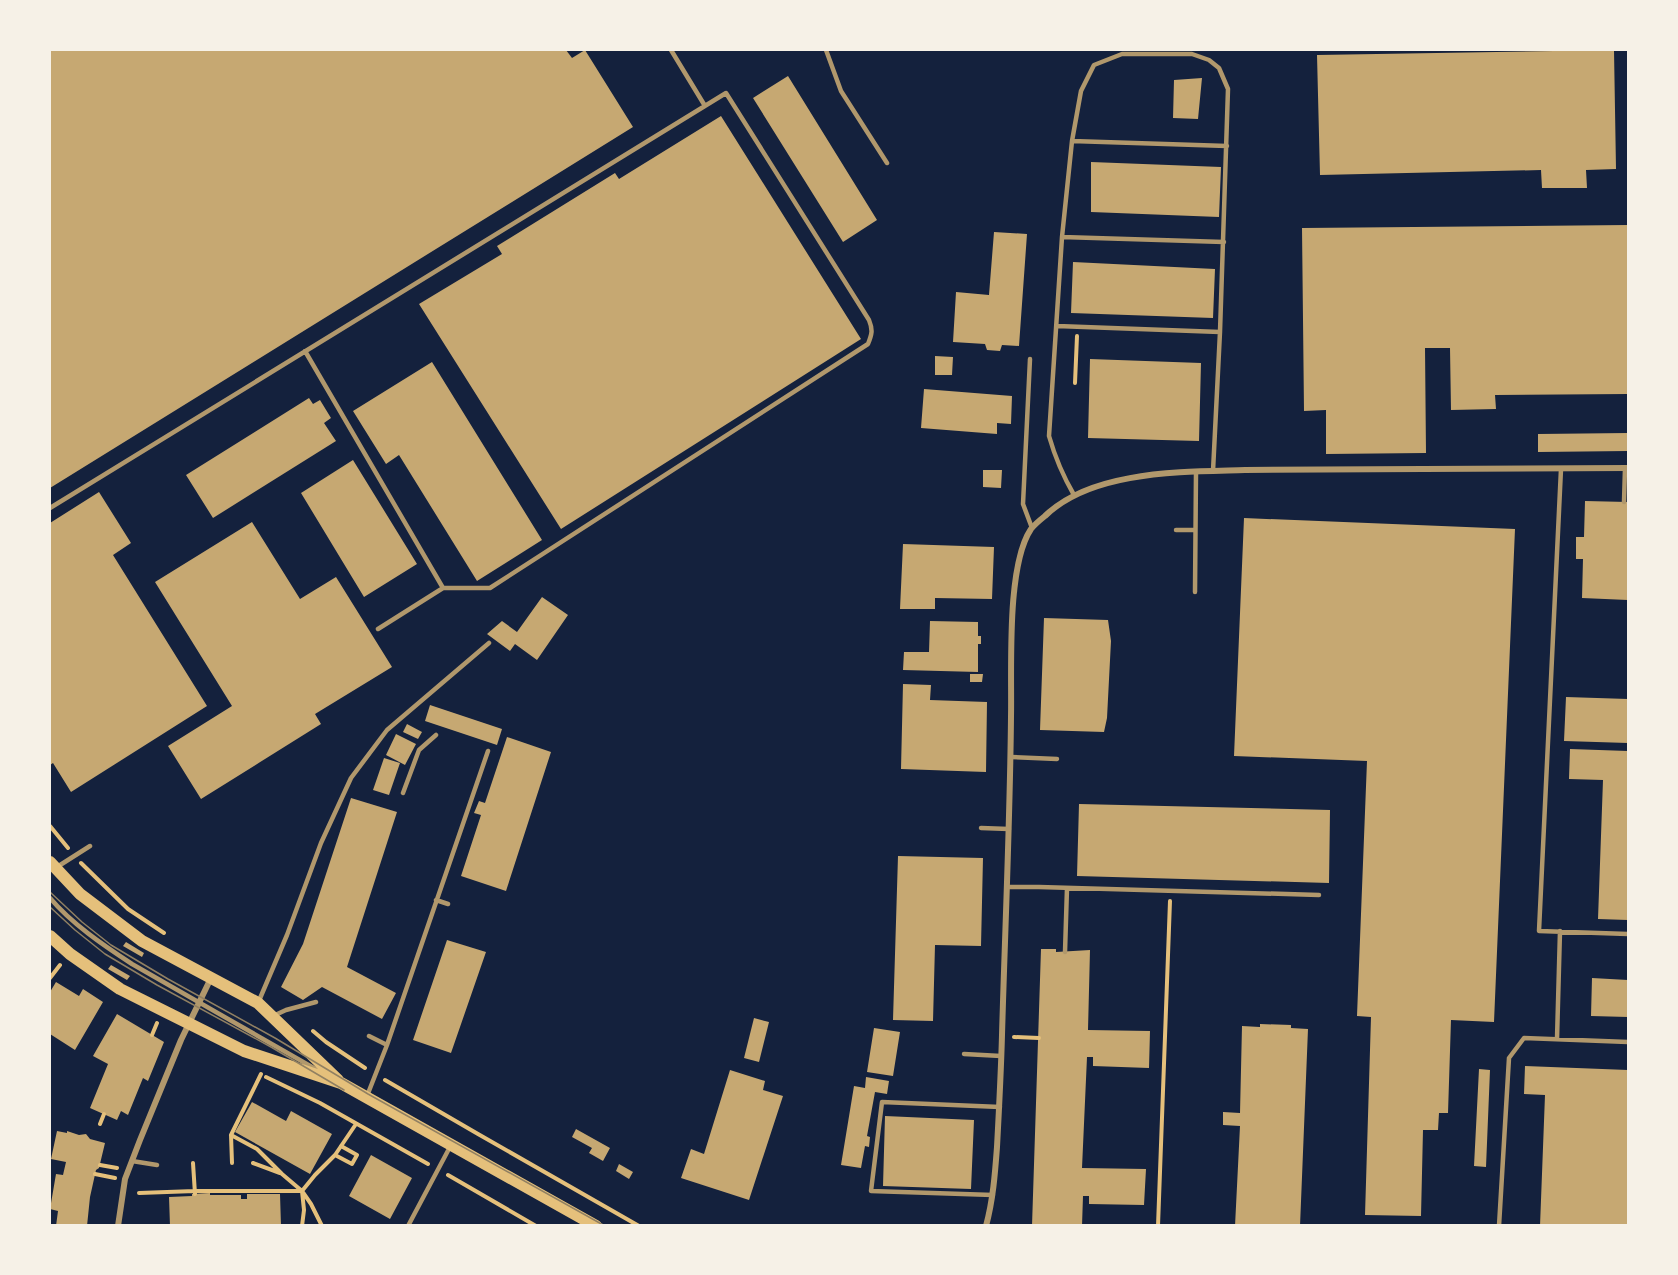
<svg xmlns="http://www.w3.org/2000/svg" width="1678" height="1275" font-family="'DM Sans',sans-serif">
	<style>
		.building { fill: #c6a872 }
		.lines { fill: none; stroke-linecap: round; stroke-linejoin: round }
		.path { stroke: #e5c07b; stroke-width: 4 }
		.service { stroke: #b1986c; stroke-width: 4.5 }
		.minor { stroke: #b1986c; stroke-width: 6 }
		.secondary { stroke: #e5c07b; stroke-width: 12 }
		.tram { stroke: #918062; stroke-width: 1.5 }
	</style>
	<rect width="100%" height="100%" fill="#14213d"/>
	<!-- building -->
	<path class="building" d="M 50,50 L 566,50 L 572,58 L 585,50 L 633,127 L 50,488 Z
		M 1614,50 L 1616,169 L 1586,170 L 1587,188 L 1542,188 L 1541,170 L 1320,175 L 1317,55 Z
		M 788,76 L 877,220 L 843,242 L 753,98 Z
		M 1202,78 L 1198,119 L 1173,118 L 1174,80 Z
		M 721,116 L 861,339 L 561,529 L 419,304 L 502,254 L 497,246 L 615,173 L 619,179 Z
		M 1091,162 L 1221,167 L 1219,217 L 1091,212 Z
		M 1628,225 L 1628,394 L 1495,395 L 1496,409 L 1451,410 L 1450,348 L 1425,348 L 1426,453 L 1326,454 L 1326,410 L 1304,411 L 1302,228 Z
		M 994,232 L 1027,234 L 1019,346 L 1002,345 L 1000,351 L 987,350 L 985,344 L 953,342 L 956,292 L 989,295 Z
		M 1073,262 L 1215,269 L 1213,318 L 1071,313 Z
		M 935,356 L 953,357 L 952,375 L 935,375 Z
		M 1090,359 L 1201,363 L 1199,441 L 1088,438 Z
		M 432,362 L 542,540 L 477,581 L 399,455 L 386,464 L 353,411 Z
		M 924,389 L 1012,396 L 1011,424 L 997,423 L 997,434 L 921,428 Z
		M 309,398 L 313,404 L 320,400 L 331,418 L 324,423 L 336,441 L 213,518 L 186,475 Z
		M 1628,433 L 1628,451 L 1538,452 L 1538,434 Z
		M 353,460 L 417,564 L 364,597 L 301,493 Z
		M 983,470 L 1002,470 L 1001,488 L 983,487 Z
		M 99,492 L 131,543 L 113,555 L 207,706 L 71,792 L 53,763 L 50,765 L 50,523 Z
		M 1585,501 L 1628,502 L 1628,600 L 1582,598 L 1583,559 L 1576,559 L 1576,537 L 1584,537 Z
		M 1244,518 L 1515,529 L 1494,1022 L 1451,1020 L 1448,1113 L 1439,1113 L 1438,1130 L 1423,1130 L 1421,1216 L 1365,1215 L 1371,1017 L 1357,1016 L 1367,761 L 1234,756 Z
		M 252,522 L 300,599 L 336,577 L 392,667 L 315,714 L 321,724 L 201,799 L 168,746 L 232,706 L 155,582 Z
		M 903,544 L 994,547 L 992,599 L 935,598 L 935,609 L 900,609 Z
		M 542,597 L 568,615 L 537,660 L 515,644 L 510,651 L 487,634 L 502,621 L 517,632 Z
		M 1044,618 L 1108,620 L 1111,641 L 1107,718 L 1104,732 L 1040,730 Z
		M 930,621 L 978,622 L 978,636 L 981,636 L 981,644 L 978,644 L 978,672 L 903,670 L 904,652 L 929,652 Z
		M 970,674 L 983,674 L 982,682 L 970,682 Z
		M 903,684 L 931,685 L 930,700 L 987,702 L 986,772 L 901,769 Z
		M 1566,697 L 1628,699 L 1628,743 L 1564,741 Z
		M 430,705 L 502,729 L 497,745 L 425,721 Z
		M 407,724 L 422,732 L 418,739 L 403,732 Z
		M 396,734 L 416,744 L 405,765 L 386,755 Z
		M 507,737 L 551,752 L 506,891 L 461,876 L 481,815 L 474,813 L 479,801 L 485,803 Z
		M 1570,749 L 1628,751 L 1628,920 L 1598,919 L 1603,780 L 1569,779 Z
		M 384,758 L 400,763 L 389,795 L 373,790 Z
		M 351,798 L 397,812 L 347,967 L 396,993 L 382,1019 L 322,987 L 303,1000 L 281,987 L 303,944 Z
		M 1079,804 L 1330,810 L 1329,883 L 1077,876 Z
		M 898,856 L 983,858 L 981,946 L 935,945 L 933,1021 L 893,1020 Z
		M 447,940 L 486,952 L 451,1053 L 413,1040 Z
		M 126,942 L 144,953 L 142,957 L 123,946 Z
		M 1041,949 L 1056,949 L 1056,952 L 1090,950 L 1088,1030 L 1150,1031 L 1149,1068 L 1093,1066 L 1093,1057 L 1087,1057 L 1082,1168 L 1146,1169 L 1144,1205 L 1089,1204 L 1089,1196 L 1083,1196 L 1082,1226 L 1032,1226 Z
		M 111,965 L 130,976 L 127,980 L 108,969 Z
		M 1592,978 L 1628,980 L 1628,1017 L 1591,1016 Z
		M 56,982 L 79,996 L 83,989 L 103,1002 L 75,1050 L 50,1034 L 50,992 Z
		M 117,1014 L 164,1042 L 148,1081 L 143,1078 L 128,1115 L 121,1111 L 117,1120 L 90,1108 L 108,1064 L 93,1056 Z
		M 754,1018 L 769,1022 L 759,1062 L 744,1058 Z
		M 1260,1024 L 1291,1025 L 1291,1028 L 1308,1029 L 1300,1226 L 1235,1226 L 1240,1126 L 1223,1125 L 1223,1112 L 1240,1113 L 1242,1026 L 1260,1027 Z
		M 874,1028 L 900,1032 L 893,1076 L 867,1072 Z
		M 1525,1066 L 1628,1070 L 1628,1226 L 1540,1226 L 1545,1095 L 1524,1094 Z
		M 1479,1069 L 1490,1070 L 1486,1167 L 1474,1166 Z
		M 730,1070 L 765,1081 L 763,1090 L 783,1096 L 749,1200 L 681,1178 L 691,1149 L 704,1154 Z
		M 866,1077 L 889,1081 L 887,1094 L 875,1092 L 867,1136 L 870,1137 L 869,1147 L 865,1146 L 861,1168 L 841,1165 L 854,1086 L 865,1088 Z
		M 252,1102 L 286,1121 L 291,1111 L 332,1134 L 310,1174 L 235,1132 Z
		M 885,1116 L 974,1120 L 971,1189 L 883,1186 Z
		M 576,1129 L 610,1148 L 603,1161 L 589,1153 L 592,1148 L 572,1137 Z
		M 57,1131 L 67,1133 L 67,1131 L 79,1135 L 86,1134 L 90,1139 L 105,1143 L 99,1168 L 96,1170 L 90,1197 L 87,1226 L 56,1226 L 58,1211 L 50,1209 L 56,1174 L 63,1175 L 66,1162 L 51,1159 Z
		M 371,1155 L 412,1178 L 390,1219 L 349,1196 Z
		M 619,1164 L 633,1172 L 629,1179 L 616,1171 Z
		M 210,1193 L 210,1195 L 241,1195 L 241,1199 L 247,1199 L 247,1194 L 280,1194 L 281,1226 L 170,1226 L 169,1197 L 192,1196 L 192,1194 Z"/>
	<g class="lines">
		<!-- path -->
		<path class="path" d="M 1075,383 L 1077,336
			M 50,826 L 68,848
			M 81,863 L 128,909 L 164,933
			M 50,978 L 60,965
			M 313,1031 L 326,1042 L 365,1068
			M 152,1035 L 157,1023
			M 1014,1037 L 1039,1038
			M 266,1077 L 320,1103 L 428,1164
			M 385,1080 L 478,1134 L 639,1226
			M 100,1124 L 104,1114
			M 231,1135 L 257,1149 L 282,1174 L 302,1191 L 311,1204 L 322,1226
			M 335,1155 L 352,1164 L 357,1155 L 341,1146
			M 193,1163 L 195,1194
			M 232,1163 L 231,1135 L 261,1074
			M 253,1163 L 280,1173
			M 100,1165 L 117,1168
			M 95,1174 L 115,1178
			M 448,1175 L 536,1226
			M 139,1193 L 195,1191 L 302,1191
			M 302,1226 L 304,1210 L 302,1191 L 315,1175 L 335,1155 L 356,1124
			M 1158,1226 L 1170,901"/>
		<!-- service -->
		<path class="service" d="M 671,50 L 705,106
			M 826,50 L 841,91 L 887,163
			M 1072,141 L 1227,146
			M 1062,237 L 1224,242
			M 1057,326 L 1220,332
			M 1030,359 L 1023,504 L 1032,528
			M 1561,469 L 1539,931 L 1628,934
			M 1074,495 C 1063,476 1055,457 1049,436 L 1062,237 L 1072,141 L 1081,91 L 1094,65 L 1122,54 L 1192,54 L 1209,60 L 1219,68 L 1228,89 L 1220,332 L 1213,471
			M 1624,502 L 1625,468
			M 50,508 L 726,93 L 869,320 C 873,330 872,334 868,344 L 490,588 L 443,588 L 305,351
			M 1176,530 L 1195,530
			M 1195,592 L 1196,472
			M 378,629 L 443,588
			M 1011,757 L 1057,759
			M 403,793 L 419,750 L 436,735
			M 981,828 L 1009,829
			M 57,867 L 90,846
			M 1007,887 L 1039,887 L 1319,895
			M 50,898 C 72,924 103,945 132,964 L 319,1071
			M 436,900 L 448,904
			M 1065,952 L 1067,888
			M 258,1003 L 287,935 L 321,843 L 351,778 L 387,730 L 489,643
			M 273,1016 L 286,1010 L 316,1002
			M 369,1036 L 387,1045
			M 1557,1039 L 1560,931
			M 964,1054 L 1001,1056
			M 367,1096 L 387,1045 L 488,751
			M 132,1161 L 157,1165
			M 993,1195 L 871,1191 L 882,1102 L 1000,1107
			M 408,1226 L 451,1145
			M 1499,1226 L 1509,1058 L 1524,1038 L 1628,1042"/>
		<!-- minor -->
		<path class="minor" d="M 118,1226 L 125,1179 L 140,1140 L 181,1040 L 211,978
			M 986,1226 C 993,1200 995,1174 997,1147 C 999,1110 1001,1072 1002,1035 C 1005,929 1010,823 1011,717 C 1012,671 1006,566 1031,529 C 1035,524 1040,520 1045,516 C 1092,470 1183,472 1245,470 L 1628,468"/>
		<!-- secondary -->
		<path class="secondary" d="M 50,862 L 80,894 L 142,941 L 258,1003 L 338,1080
			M 50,936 L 70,954 L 120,989 L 244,1051 L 341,1083 L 596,1226"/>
		<!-- tram -->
		<path class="tram" d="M 50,892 L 82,922 L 111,945 L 168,979 L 275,1038 L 368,1094 L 605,1226
			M 50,907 L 75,930 L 105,954 L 157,985 L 271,1047 L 344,1090"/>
	</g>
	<!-- border -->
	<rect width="1678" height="1275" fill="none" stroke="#f6f1e7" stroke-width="102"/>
</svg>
